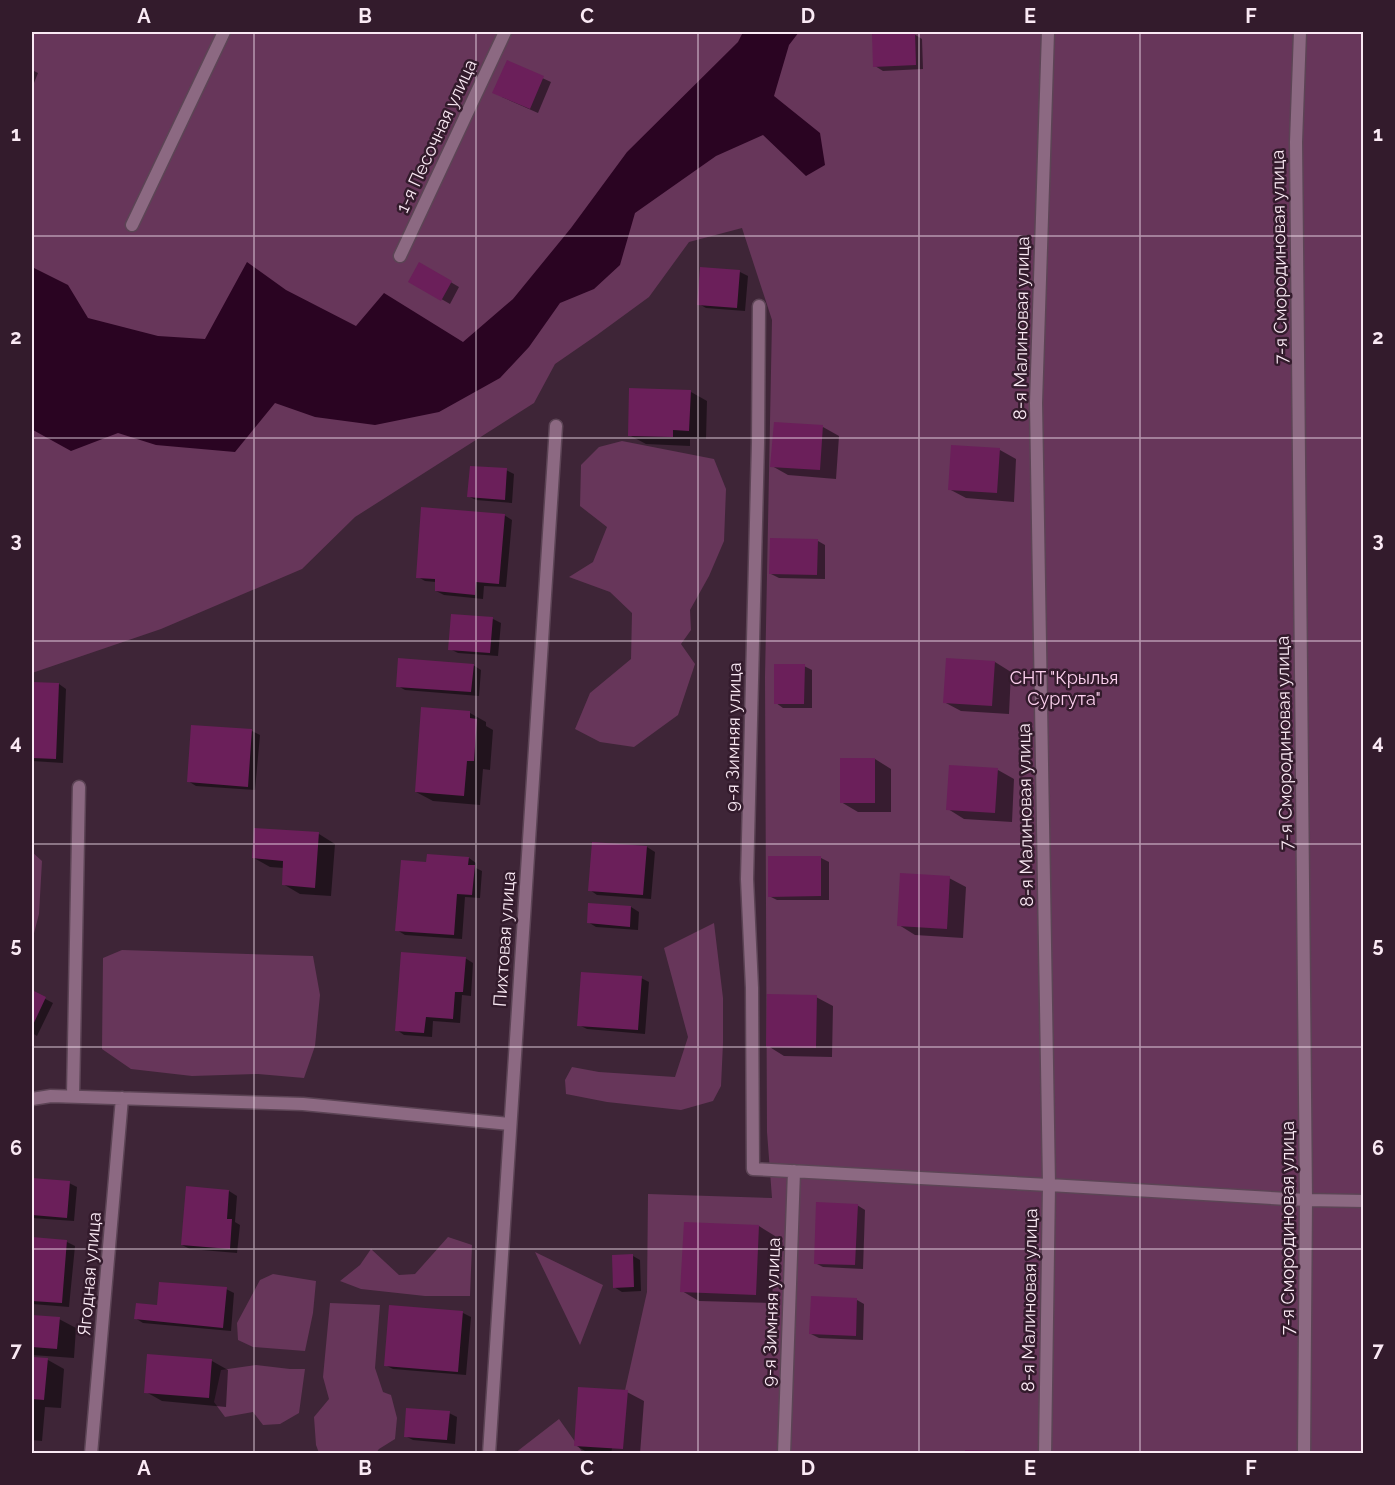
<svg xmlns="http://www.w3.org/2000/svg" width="1395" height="1485" font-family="Raleway,sans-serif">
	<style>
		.green { fill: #67365a }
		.water { fill: #2a0422 }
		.shadow { fill: #0007 }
		.building { fill: #6b1f5a }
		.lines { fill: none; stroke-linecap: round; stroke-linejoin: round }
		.lane-casing { stroke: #5c4455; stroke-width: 15 }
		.street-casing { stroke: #5c4455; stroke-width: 15 }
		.lane { stroke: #8c6982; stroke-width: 12 }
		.street { stroke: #8c6982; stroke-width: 12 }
		.grid { fill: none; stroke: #fae9f4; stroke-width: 1.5; stroke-opacity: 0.55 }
		.labels { text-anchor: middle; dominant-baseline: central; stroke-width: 5; stroke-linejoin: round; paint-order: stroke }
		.street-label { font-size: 18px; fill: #fae9f4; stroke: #331b2c }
		.park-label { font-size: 18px; fill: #fed2f0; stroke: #331b2c }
		.neatline { fill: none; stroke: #fae9f4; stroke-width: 2 }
		.grid-label { font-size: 20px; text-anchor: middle; font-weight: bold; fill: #fae9f4 }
	</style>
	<rect width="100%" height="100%" fill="#3e2537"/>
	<!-- green -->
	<path class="green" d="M 32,32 L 1363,32 L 1363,1453 L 611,1453 L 647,1292 L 648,1194 L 772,1198 L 767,1132 L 765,677 L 772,320 L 742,228 L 689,242 L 649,297 L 597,335 L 555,364 L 534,403 L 355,517 L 302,569 L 161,629 L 32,673 Z
		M 622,441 L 714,459 L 726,489 L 724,541 L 709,576 L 690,610 L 691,630 L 681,644 L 695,664 L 678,715 L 634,747 L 600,742 L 575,729 L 590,693 L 631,659 L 632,613 L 610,592 L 569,577 L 593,562 L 607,527 L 580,506 L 581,465 L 599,447 Z
		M 32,852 L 42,861 L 39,914 L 32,941 Z
		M 714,923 L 723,998 L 723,1043 L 721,1086 L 713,1101 L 681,1110 L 607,1102 L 566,1094 L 565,1080 L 572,1067 L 599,1072 L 675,1077 L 688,1037 L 664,948 Z
		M 122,950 L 313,956 L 320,995 L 315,1046 L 304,1078 L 258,1074 L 192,1076 L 131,1069 L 102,1049 L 103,958 Z
		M 448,1237 L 472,1245 L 470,1296 L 425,1296 L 361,1289 L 340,1281 L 360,1265 L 371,1249 L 399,1275 L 415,1274 Z
		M 535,1252 L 603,1285 L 580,1345 Z
		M 273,1274 L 316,1281 L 313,1313 L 305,1351 L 253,1347 L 238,1340 L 237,1323 L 260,1280 Z
		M 330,1303 L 380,1305 L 375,1368 L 383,1392 L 391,1395 L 397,1418 L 395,1439 L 379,1449 L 376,1453 L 319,1453 L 316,1445 L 314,1417 L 329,1399 L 323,1377 Z
		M 256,1365 L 290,1369 L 305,1369 L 299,1413 L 280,1424 L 263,1425 L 253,1412 L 225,1417 L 214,1402 L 221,1370 Z
		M 559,1419 L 583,1453 L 515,1454 L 515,1453 Z"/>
	<!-- water -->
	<path class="water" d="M 743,32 L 799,32 L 789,45 L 774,96 L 820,133 L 825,165 L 806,176 L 763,135 L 716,156 L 635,213 L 620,265 L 594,289 L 560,303 L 529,347 L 500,378 L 439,412 L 375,425 L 315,417 L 275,403 L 235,452 L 156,445 L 118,433 L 71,451 L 33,430 L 32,426 L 32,267 L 68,285 L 88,318 L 158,336 L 205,339 L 247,262 L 286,290 L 356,326 L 384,293 L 463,342 L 513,299 L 571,228 L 627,152 L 738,42 Z"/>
	<!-- shadow -->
	<path class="shadow" d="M 914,34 L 922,39 L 923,69 L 883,71 L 875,66 Z
		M 507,62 L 551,82 L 538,113 L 502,97 Z
		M 32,70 L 38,73 L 32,88 Z
		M 420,264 L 459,287 L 450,304 L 410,281 Z
		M 740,272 L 748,276 L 745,311 L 706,308 L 699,304 Z
		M 691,392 L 707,401 L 706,439 L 690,439 L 690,446 L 646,444 L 629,435 Z
		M 823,427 L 839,436 L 836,479 L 788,475 L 772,466 Z
		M 1000,450 L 1016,459 L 1014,502 L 966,498 L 949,489 Z
		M 506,470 L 514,474 L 512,503 L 476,500 L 468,496 Z
		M 504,515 L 512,520 L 506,587 L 484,586 L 483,599 L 444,595 L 436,591 L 436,582 L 425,581 L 418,577 Z
		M 818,541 L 825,545 L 825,579 L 779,578 L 771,574 Z
		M 452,616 L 493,619 L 501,623 L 498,656 L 458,653 L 450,649 Z
		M 995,662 L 1011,672 L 1009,714 L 961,711 L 944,702 Z
		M 473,665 L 481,670 L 479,696 L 405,690 L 398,686 Z
		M 804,666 L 812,670 L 812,708 L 783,708 L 776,703 Z
		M 32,683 L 59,684 L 66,689 L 63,763 L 32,761 Z
		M 470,713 L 486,722 L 486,726 L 493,730 L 490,770 L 483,769 L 480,805 L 433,801 L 416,792 Z
		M 252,731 L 260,735 L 255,790 L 196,786 L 188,781 Z
		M 875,759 L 891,769 L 891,812 L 858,812 L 841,802 Z
		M 998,770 L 1014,779 L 1012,822 L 964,819 L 948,809 Z
		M 319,834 L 335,844 L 331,896 L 300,894 L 283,884 L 284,868 L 270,867 L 254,858 Z
		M 647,847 L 655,852 L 651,899 L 597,895 L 590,890 Z
		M 469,858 L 476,863 L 476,868 L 482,871 L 480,898 L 465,897 L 462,939 L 405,935 L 397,930 L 427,863 Z
		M 769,858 L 821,858 L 829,862 L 829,900 L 777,900 L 769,896 Z
		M 949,878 L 966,887 L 963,938 L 915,935 L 899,925 Z
		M 631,907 L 639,912 L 638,930 L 596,927 L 588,922 Z
		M 465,958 L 473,963 L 471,996 L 462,995 L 460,1023 L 433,1021 L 432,1037 L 404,1035 L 397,1030 Z
		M 641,978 L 649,982 L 645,1034 L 587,1029 L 579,1025 Z
		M 32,992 L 53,1003 L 37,1036 L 32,1033 Z
		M 816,997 L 833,1006 L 832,1057 L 784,1056 L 768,1046 Z
		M 32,1180 L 69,1183 L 77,1187 L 74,1221 L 32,1218 Z
		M 187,1188 L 229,1191 L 237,1196 L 235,1222 L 240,1225 L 237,1253 L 190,1249 L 182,1245 Z
		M 857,1205 L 865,1210 L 863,1269 L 823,1267 L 815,1263 Z
		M 759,1226 L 775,1236 L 772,1303 L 699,1301 L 682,1291 Z
		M 32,1239 L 67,1242 L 75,1246 L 69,1307 L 32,1304 Z
		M 633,1256 L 640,1260 L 641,1291 L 622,1292 L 614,1287 Z
		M 226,1289 L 234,1293 L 231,1331 L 143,1323 L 135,1318 L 158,1307 Z
		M 857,1300 L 864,1304 L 863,1340 L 819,1338 L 811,1334 Z
		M 390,1307 L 463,1313 L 471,1317 L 466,1375 L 393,1369 L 385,1365 Z
		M 32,1316 L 59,1319 L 76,1328 L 74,1358 L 32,1355 Z
		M 32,1358 L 48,1360 L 64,1369 L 61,1408 L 45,1407 L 42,1441 L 32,1440 Z
		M 212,1361 L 228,1370 L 226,1407 L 162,1401 L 146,1392 Z
		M 627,1392 L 644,1401 L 640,1454 L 590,1454 L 575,1445 Z
		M 449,1413 L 457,1417 L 455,1444 L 413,1440 L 405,1436 Z"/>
	<!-- building -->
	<path class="building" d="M 915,33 L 916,65 L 873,67 L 872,34 Z
		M 507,60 L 544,76 L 530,109 L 492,93 Z
		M 419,262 L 452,281 L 441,301 L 408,282 Z
		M 700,267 L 740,270 L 737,308 L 697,305 Z
		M 629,388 L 691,390 L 689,431 L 673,430 L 673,437 L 628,436 Z
		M 774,422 L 823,425 L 820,470 L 770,467 Z
		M 951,445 L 1000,448 L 997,493 L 948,490 Z
		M 470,466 L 507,468 L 505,500 L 467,497 Z
		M 421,507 L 505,514 L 499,584 L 476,582 L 475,595 L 435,591 L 435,579 L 416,578 Z
		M 770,538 L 818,539 L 817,575 L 769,574 Z
		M 451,614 L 493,617 L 490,653 L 448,650 Z
		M 398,658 L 474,664 L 471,692 L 396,687 Z
		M 946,658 L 995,661 L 992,706 L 943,703 Z
		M 774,664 L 805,664 L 804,704 L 774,704 Z
		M 32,682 L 59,683 L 56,759 L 32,758 Z
		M 421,707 L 470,711 L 470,718 L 477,719 L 474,761 L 467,761 L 464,796 L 415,792 Z
		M 191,725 L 252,729 L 248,787 L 187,782 Z
		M 840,758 L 875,758 L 875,803 L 840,803 Z
		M 949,765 L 998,768 L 995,813 L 946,810 Z
		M 254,828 L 319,832 L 315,888 L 282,885 L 283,861 L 252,858 Z
		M 592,842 L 647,846 L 643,895 L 588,891 Z
		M 427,854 L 469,857 L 468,865 L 475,865 L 472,895 L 457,894 L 454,935 L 395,931 L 401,860 L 426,862 Z
		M 768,856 L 821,856 L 821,896 L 768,897 Z
		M 900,873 L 950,876 L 947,929 L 897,926 Z
		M 588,903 L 631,906 L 630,927 L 587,923 Z
		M 401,952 L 466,957 L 463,992 L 455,992 L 453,1019 L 426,1017 L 424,1033 L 395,1031 Z
		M 581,972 L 642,976 L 638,1030 L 577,1026 Z
		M 32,990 L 46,997 L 32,1027 Z
		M 767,994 L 817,995 L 816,1048 L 766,1047 Z
		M 32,1178 L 70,1181 L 67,1218 L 32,1215 Z
		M 186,1186 L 229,1190 L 227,1219 L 232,1219 L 230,1249 L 181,1245 Z
		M 816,1202 L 858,1204 L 855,1265 L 814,1264 Z
		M 684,1222 L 759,1225 L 756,1295 L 680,1292 Z
		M 32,1237 L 67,1240 L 62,1303 L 32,1301 Z
		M 633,1254 L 634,1287 L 613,1288 L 612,1255 Z
		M 159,1282 L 227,1287 L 223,1328 L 134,1319 L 136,1303 L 157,1305 Z
		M 811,1296 L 857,1298 L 856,1336 L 809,1334 Z
		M 389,1305 L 463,1311 L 458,1372 L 384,1366 Z
		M 32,1315 L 60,1317 L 57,1349 L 32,1347 Z
		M 147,1354 L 212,1359 L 209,1398 L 144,1393 Z
		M 32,1357 L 48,1358 L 44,1400 L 32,1399 Z
		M 578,1387 L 628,1390 L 623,1449 L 574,1446 Z
		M 406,1408 L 450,1411 L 447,1440 L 404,1437 Z
		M 965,1450 L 1007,1451 L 1007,1454 L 965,1454 Z"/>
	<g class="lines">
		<!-- lane casing -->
		<g class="lane-casing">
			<path id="lane" d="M 73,1096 L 79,787"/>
		</g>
		<!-- street casing -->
		<g class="street-casing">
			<path id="street" d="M 1300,32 L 1296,142 L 1306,1200 L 1304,1454
				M 132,225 L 224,32
				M 400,256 L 505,32
				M 759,306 L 758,443 L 747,879 L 752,988 L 753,1169 L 1049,1185 L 1306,1200 L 1364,1201
				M 32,1099 L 51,1096 L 303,1104 L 510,1124
				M 91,1454 L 122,1098
				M 489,1454 L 556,426
				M 784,1454 L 794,1171
				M 1045,1454 L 1049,1185 L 1036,403 L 1048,32"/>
		</g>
		<!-- lane -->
		<use href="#lane" class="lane"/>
		<!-- street -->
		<use href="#street" class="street"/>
	</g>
	<!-- grid -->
	<path class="grid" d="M 254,32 L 254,1454M 476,32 L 476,1454M 698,32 L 698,1454M 919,32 L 919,1454M 1140,32 L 1140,1454M 32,236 L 1364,236M 32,438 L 1364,438M 32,641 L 1364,641M 32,844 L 1364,844M 32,1047 L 1364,1047M 32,1249 L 1364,1249"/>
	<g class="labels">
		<!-- street labels -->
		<g class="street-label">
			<text transform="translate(436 136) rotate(-65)">1-я Песочная улица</text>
			<text transform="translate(1279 257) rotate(-91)">7-я Смородиновая улица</text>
			<text transform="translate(1021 328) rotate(-89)">8-я Малиновая улица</text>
			<text transform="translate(733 737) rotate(-89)">9-я Зимняя улица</text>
			<text transform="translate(1284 743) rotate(-91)">7-я Смородиновая улица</text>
			<text transform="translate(1025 815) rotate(-91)">8-я Малиновая улица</text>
			<text transform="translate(504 939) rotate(-86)">Пихтовая улица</text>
			<text transform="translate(1287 1228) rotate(-90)">7-я Смородиновая улица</text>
			<text transform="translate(89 1274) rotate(-85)">Ягодная улица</text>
			<text transform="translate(1029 1300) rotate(-89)">8-я Малиновая улица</text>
			<text transform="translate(771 1312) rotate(-88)">9-я Зимняя улица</text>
		</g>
		<!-- park labels -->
		<g class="park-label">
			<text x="1064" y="677">CНТ "Крылья<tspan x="1064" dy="21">Сургута"</tspan></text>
		</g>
	</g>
	<!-- border -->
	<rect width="1395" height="1485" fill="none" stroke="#331b2c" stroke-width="66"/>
	<rect x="33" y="33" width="1329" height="1419" class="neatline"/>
	<g class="grid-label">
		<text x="144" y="23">A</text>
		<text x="365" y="23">B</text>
		<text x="587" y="23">C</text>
		<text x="808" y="23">D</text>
		<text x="1030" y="23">E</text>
		<text x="1251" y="23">F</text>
		<text x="16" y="141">1</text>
		<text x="1378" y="141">1</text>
		<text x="16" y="344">2</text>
		<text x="1378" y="344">2</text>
		<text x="16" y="547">3</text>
		<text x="1378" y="547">3</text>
		<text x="16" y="749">4</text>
		<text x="1378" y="749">4</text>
		<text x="16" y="952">5</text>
		<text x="1378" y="952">5</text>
		<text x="16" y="1155">6</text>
		<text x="1378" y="1155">6</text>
		<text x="16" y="1357">7</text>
		<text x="1378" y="1357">7</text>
		<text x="144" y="1475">A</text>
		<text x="365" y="1475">B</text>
		<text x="587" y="1475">C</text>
		<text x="808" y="1475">D</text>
		<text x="1030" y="1475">E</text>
		<text x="1251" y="1475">F</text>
	</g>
</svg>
